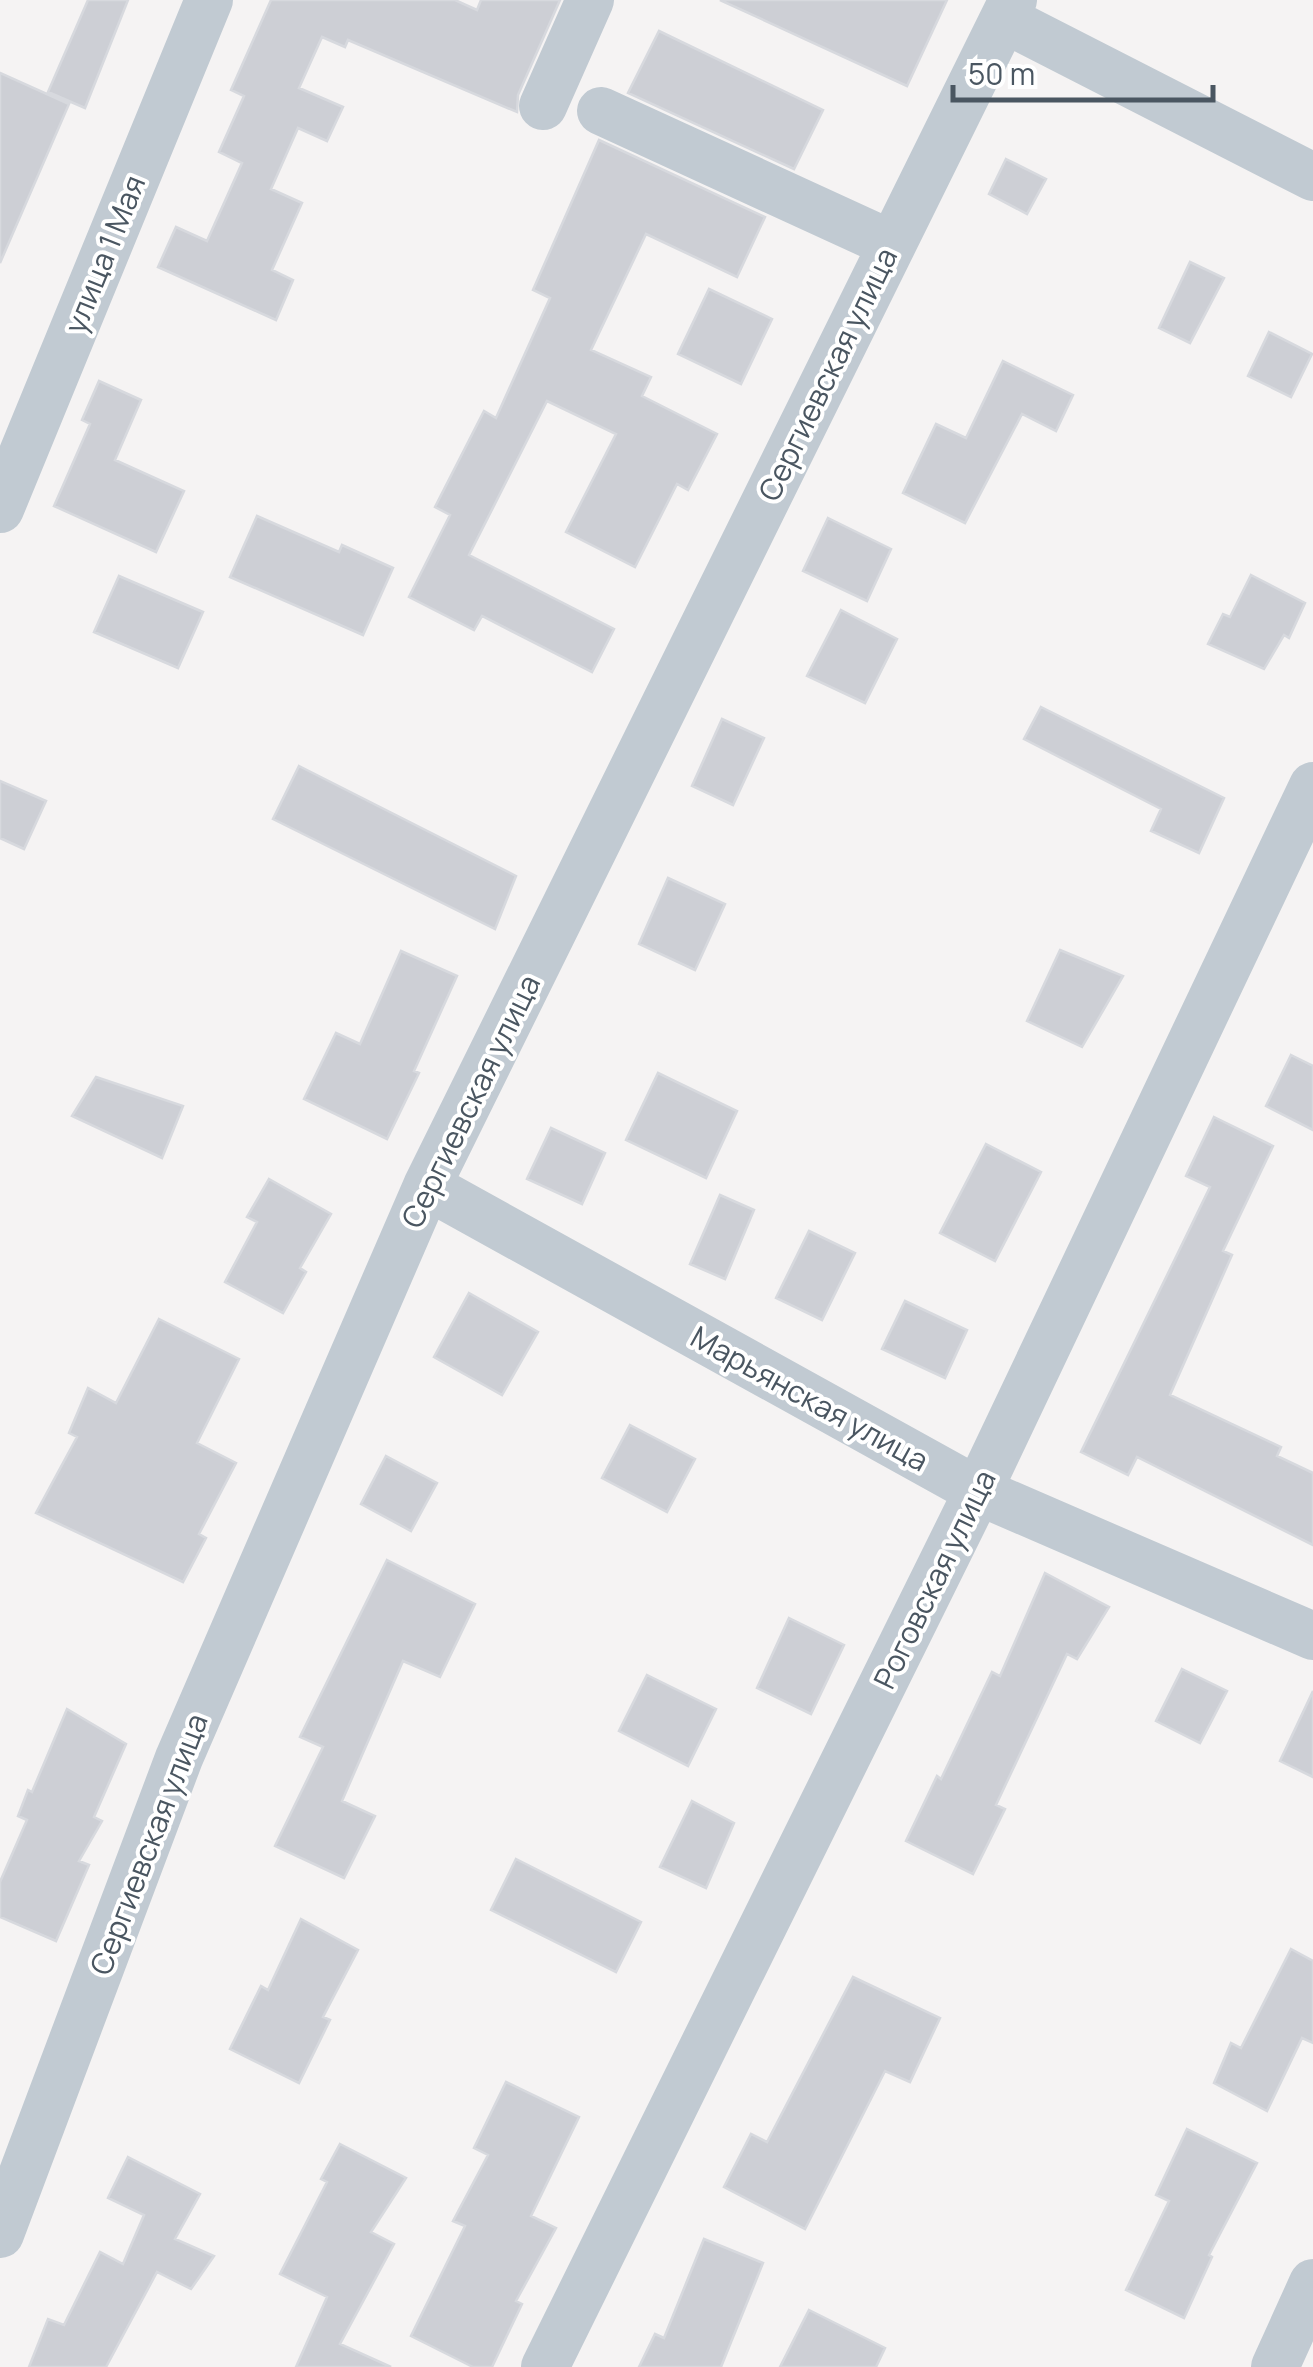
<svg xmlns="http://www.w3.org/2000/svg" width="1313" height="2367" font-family="Manrope,sans-serif">
	<style>
		.building { fill: #cdcfd5; stroke: #d7d9de; stroke-width: 2.5 }
		.lines { fill: none; stroke-linecap: round; stroke-linejoin: round }
		.minor { stroke: #c1cad2; stroke-width: 48 }
		.labels { text-anchor: middle; dominant-baseline: central; stroke-width: 8; stroke-linejoin: round; paint-order: stroke }
		.street-label { font-size: 30px; fill: #4a5661; stroke: #fff }
	</style>
	<rect width="100%" height="100%" fill="#f5f3f3"/>
	<!-- building -->
	<path class="building" d="M 88,0 L 128,0 L 85,108 L 48,92 Z
		M 271,0 L 455,0 L 477,10 L 481,0 L 560,0 L 518,95 L 517,112 L 348,40 L 345,47 L 322,37 L 299,88 L 343,107 L 327,141 L 298,128 L 271,189 L 302,203 L 272,270 L 293,280 L 276,320 L 158,267 L 176,227 L 207,241 L 242,163 L 219,152 L 244,96 L 231,90 Z
		M 720,0 L 947,0 L 907,86 Z
		M 659,31 L 823,110 L 794,169 L 628,93 Z
		M 0,73 L 69,104 L 0,263 Z
		M 599,140 L 765,217 L 737,277 L 646,234 L 591,350 L 651,377 L 642,396 L 717,434 L 688,490 L 677,484 L 635,567 L 566,532 L 616,434 L 547,401 L 469,555 L 614,629 L 592,672 L 482,616 L 474,630 L 409,597 L 450,515 L 435,507 L 484,411 L 496,418 L 550,298 L 533,290 Z
		M 1006,159 L 1046,179 L 1027,214 L 989,194 Z
		M 1190,262 L 1224,278 L 1190,343 L 1159,328 Z
		M 709,289 L 772,319 L 741,384 L 678,354 Z
		M 1269,332 L 1312,354 L 1291,397 L 1248,376 Z
		M 1003,361 L 1073,395 L 1056,431 L 1022,414 L 965,523 L 903,493 L 936,424 L 966,438 Z
		M 99,381 L 141,400 L 115,460 L 184,491 L 156,552 L 54,506 L 90,424 L 82,420 Z
		M 257,516 L 339,552 L 342,545 L 393,568 L 363,635 L 230,577 Z
		M 828,518 L 891,549 L 867,601 L 803,571 Z
		M 1251,575 L 1305,603 L 1289,638 L 1284,635 L 1264,669 L 1208,644 L 1223,614 L 1230,617 Z
		M 119,576 L 203,612 L 178,668 L 94,632 Z
		M 841,610 L 897,639 L 865,703 L 807,676 Z
		M 1041,707 L 1224,798 L 1199,853 L 1151,831 L 1161,809 L 1024,739 Z
		M 722,719 L 764,738 L 733,805 L 692,786 Z
		M 299,766 L 516,876 L 495,929 L 273,819 Z
		M 0,781 L 46,801 L 24,849 L 0,838 Z
		M 668,878 L 725,904 L 695,970 L 639,944 Z
		M 1060,950 L 1123,976 L 1082,1047 L 1027,1021 Z
		M 401,951 L 457,976 L 414,1071 L 419,1073 L 387,1139 L 304,1099 L 336,1033 L 360,1044 Z
		M 1291,1055 L 1313,1066 L 1313,1130 L 1266,1106 Z
		M 658,1073 L 737,1111 L 706,1178 L 626,1140 Z
		M 96,1077 L 183,1106 L 162,1158 L 72,1116 Z
		M 1214,1117 L 1273,1146 L 1223,1251 L 1232,1255 L 1170,1395 L 1281,1447 L 1277,1456 L 1313,1473 L 1313,1545 L 1137,1457 L 1128,1475 L 1081,1452 L 1210,1187 L 1186,1176 Z
		M 551,1128 L 605,1153 L 582,1204 L 527,1179 Z
		M 986,1144 L 1041,1172 L 995,1261 L 940,1233 Z
		M 269,1179 L 331,1214 L 300,1268 L 306,1272 L 283,1313 L 225,1282 L 257,1222 L 247,1217 Z
		M 720,1195 L 754,1210 L 725,1279 L 690,1264 Z
		M 809,1231 L 855,1253 L 822,1320 L 776,1298 Z
		M 469,1293 L 538,1332 L 502,1395 L 434,1357 Z
		M 905,1301 L 967,1330 L 945,1378 L 882,1349 Z
		M 159,1319 L 239,1359 L 197,1443 L 236,1463 L 199,1534 L 206,1538 L 183,1582 L 36,1513 L 77,1437 L 69,1433 L 88,1388 L 116,1403 Z
		M 630,1425 L 695,1459 L 667,1512 L 602,1478 Z
		M 386,1456 L 437,1483 L 411,1531 L 361,1504 Z
		M 387,1560 L 475,1604 L 440,1677 L 403,1661 L 342,1801 L 375,1816 L 344,1878 L 275,1846 L 323,1747 L 300,1737 Z
		M 1045,1573 L 1109,1607 L 1077,1659 L 1067,1654 L 996,1805 L 1005,1809 L 973,1874 L 906,1841 L 937,1776 L 941,1779 L 992,1672 L 1000,1676 Z
		M 789,1618 L 844,1645 L 811,1714 L 757,1688 Z
		M 1182,1669 L 1227,1691 L 1200,1743 L 1156,1721 Z
		M 647,1675 L 716,1709 L 688,1766 L 619,1731 Z
		M 1313,1691 L 1313,1777 L 1280,1761 Z
		M 67,1709 L 126,1744 L 94,1817 L 102,1821 L 79,1861 L 89,1865 L 56,1941 L 0,1917 L 0,1882 L 27,1820 L 18,1816 L 28,1790 L 32,1792 Z
		M 692,1801 L 734,1823 L 706,1888 L 660,1867 Z
		M 516,1859 L 641,1922 L 616,1972 L 491,1910 Z
		M 301,1919 L 358,1950 L 323,2017 L 330,2020 L 299,2083 L 230,2049 L 261,1986 L 268,1990 Z
		M 1291,1949 L 1313,1961 L 1313,2043 L 1302,2038 L 1267,2111 L 1214,2083 L 1231,2043 L 1241,2048 Z
		M 853,1977 L 940,2018 L 910,2082 L 885,2071 L 805,2229 L 724,2187 L 751,2134 L 767,2142 Z
		M 506,2082 L 579,2117 L 531,2216 L 556,2228 L 516,2301 L 522,2304 L 492,2367 L 473,2367 L 411,2336 L 465,2226 L 453,2221 L 488,2155 L 474,2148 Z
		M 1187,2129 L 1257,2163 L 1209,2255 L 1212,2257 L 1184,2318 L 1126,2290 L 1169,2201 L 1156,2195 Z
		M 340,2144 L 406,2178 L 371,2232 L 394,2244 L 340,2344 L 391,2367 L 296,2367 L 327,2297 L 280,2274 L 327,2182 L 321,2179 Z
		M 128,2157 L 200,2194 L 175,2239 L 214,2256 L 191,2289 L 157,2272 L 106,2367 L 29,2367 L 48,2319 L 64,2325 L 100,2252 L 123,2264 L 144,2215 L 108,2198 Z
		M 704,2239 L 763,2263 L 721,2367 L 639,2367 L 655,2334 L 664,2338 Z
		M 809,2310 L 885,2348 L 876,2367 L 780,2367 Z"/>
	<g class="lines">
		<!-- minor -->
		<path class="minor" d="M 1004,19 L 1313,177
			M 543,106 L 590,0
			M 601,111 L 891,244
			M 0,509 L 209,0
			M 427,1186 L 978,1491 L 1313,1636
			M 0,2234 L 179,1758 L 427,1186 L 1013,0
			M 545,2367 L 978,1491 L 1313,786
			M 1275,2367 L 1313,2283"/>
	</g>
	<g class="labels">
		<!-- street labels -->
		<g class="street-label">
			<text transform="translate(104 254) rotate(-68)">улица 1 Мая</text>
			<text transform="translate(827 374) rotate(-64)">Сергиевская улица</text>
			<text transform="translate(470 1101) rotate(-64)">Сергиевская улица</text>
			<text transform="translate(810 1398) rotate(29)">Марьянская улица</text>
			<text transform="translate(934 1579) rotate(-64)">Роговская улица</text>
			<text transform="translate(148 1844) rotate(-69)">Сергиевская улица</text>
		</g>
	</g>
	<!-- scale -->
	<path d="M953 85v15h260v-15" fill="none" stroke="#4a5661" stroke-width="5"/>
	<text x="968" y="85" font-size="30" fill="#4a5661" stroke="#ffffff" stroke-width="8" paint-order="stroke">50 m</text>
</svg>
